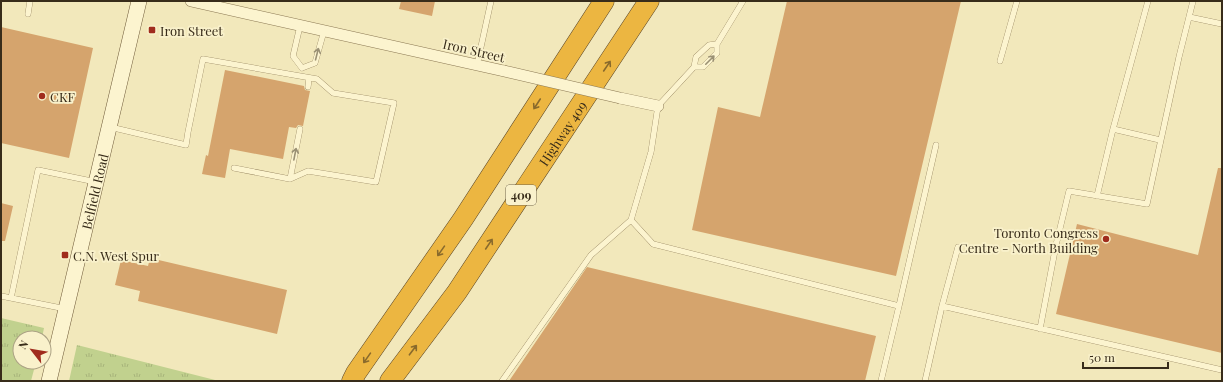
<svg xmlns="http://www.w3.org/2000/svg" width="1223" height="382" font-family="'Playfair Display',serif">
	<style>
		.grass { fill: url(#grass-tufts) }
		.building { fill: #d5a46d }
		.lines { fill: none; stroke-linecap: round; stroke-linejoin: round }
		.service-casing { stroke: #8b7853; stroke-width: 6 }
		.minor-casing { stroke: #8b7853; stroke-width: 12 }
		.secondary-casing { stroke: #6d5837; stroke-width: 16 }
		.motorway-casing { stroke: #584428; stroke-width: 21 }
		.service { stroke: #fcf4cf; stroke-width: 5.5 }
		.minor { stroke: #fcf4cf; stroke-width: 11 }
		.secondary { stroke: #fcf4cf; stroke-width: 15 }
		.motorway { stroke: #ecb641; stroke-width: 20 }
		.minor-bridge-casing { stroke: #8b7853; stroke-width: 12; stroke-linecap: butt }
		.minor-bridge { stroke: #fcf4cf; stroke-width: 11 }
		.oneway { stroke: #9a9074 }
		.oneway2 { stroke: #896a2c }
		.poi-dot { fill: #a02c1d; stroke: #f9f1cb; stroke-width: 1.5 }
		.labels { text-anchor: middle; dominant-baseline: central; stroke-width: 3.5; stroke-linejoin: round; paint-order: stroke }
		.shield { fill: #f9f1cb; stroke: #72674f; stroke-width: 1 }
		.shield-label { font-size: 12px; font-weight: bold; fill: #382c1a }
		.poi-label { font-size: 13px; fill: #382c1a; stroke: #f9f1cb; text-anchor: start }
		.street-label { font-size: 13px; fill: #382c1a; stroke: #f9f1cb }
	</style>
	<defs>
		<pattern id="grass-tufts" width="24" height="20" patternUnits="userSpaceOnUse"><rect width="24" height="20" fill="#c1d18e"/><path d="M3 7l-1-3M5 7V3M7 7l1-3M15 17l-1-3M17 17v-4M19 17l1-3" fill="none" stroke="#a7b47a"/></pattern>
	</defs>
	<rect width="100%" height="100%" fill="#f2e8bb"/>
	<!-- grass -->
	<path class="grass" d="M 1,318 L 44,328 L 42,338 L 20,338 L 20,362 L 36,362 L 31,381 L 1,381 Z
		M 77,345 L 219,381 L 69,381 Z"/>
	<!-- building -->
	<path class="building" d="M 401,1 L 435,1 L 432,16 L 399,9 Z
		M 787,1 L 961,1 L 896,276 L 692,230 L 718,107 L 760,117 Z
		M 1,27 L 93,48 L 69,158 L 1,143 Z
		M 225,70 L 304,86 L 305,90 L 310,91 L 303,126 L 298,125 L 296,128 L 289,127 L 283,159 L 230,149 L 225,178 L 202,174 L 206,155 L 208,156 Z
		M 1218,168 L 1222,168 L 1222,353 L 1056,314 L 1077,224 L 1198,255 Z
		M 1,203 L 13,206 L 5,241 L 1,241 Z
		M 150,258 L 287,290 L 277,334 L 138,301 L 140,291 L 115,285 L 121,260 L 148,266 Z
		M 587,267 L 876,336 L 865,381 L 509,381 Z"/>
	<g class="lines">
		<!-- service casing -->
		<g class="service-casing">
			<path id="service" d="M 28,14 L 30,1
				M 1189,17 L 1222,24
				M 300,26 L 293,56 L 302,68
				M 717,44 L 709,45 L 696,57 L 694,67 L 658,106 L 651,152 L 631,220 L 653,244 L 899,306 L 936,145
				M 1000,61 L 1017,1
				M 477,65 L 491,1
				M 694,67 L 703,67 L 717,53 L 717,44 L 743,1
				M 302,68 L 315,63 L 324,31
				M 308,87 L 309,78
				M 110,127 L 186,145 L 188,132 L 203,59 L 317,79 L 333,93 L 394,103 L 376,182 L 308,171 L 290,179 L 234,168
				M 1113,129 L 1160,140
				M 290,179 L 300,129
				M 1097,196 L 1113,129 L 1148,1
				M 1,296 L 11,298
				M 942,306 L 958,247
				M 66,309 L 11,298 L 38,170 L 96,182
				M 1040,329 L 1056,245 L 1069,191 L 1147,204 L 1179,57 L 1193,1
				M 502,381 L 591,255 L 631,220
				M 881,381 L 899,306
				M 925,381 L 942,306 L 1222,370"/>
		</g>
		<!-- minor casing -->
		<g class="minor-casing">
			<path id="minor" d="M 191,1 L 504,71
				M 620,98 L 658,106"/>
		</g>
		<!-- secondary casing -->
		<g class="secondary-casing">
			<g id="secondary">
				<path id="s1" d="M 49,381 L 139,1"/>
			</g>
		</g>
		<!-- motorway casing -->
		<g class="motorway-casing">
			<g id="motorway">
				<path d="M 352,381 L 356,373 L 463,219 L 604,1"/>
				<path id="s2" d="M 390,381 L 457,292 L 649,1"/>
			</g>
		</g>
		<!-- service -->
		<use href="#service" class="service"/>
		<!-- minor -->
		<use href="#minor" class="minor"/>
		<!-- secondary -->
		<use href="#secondary" class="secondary"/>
		<!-- motorway -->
		<use href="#motorway" class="motorway"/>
		<!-- minor-bridge casing -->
		<g class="minor-bridge-casing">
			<path id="minor-bridge" d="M 504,71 L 620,98"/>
		</g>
		<!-- minor-bridge -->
		<use href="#minor-bridge" class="minor-bridge"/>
	</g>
	<!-- one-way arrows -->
	<defs><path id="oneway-shaft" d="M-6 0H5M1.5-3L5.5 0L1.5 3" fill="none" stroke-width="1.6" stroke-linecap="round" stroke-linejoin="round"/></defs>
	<g class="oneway">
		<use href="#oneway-shaft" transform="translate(317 54) rotate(-76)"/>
		<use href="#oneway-shaft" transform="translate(710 60) rotate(-45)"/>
		<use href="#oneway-shaft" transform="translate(295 154) rotate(-79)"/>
	</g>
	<g class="oneway2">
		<use href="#oneway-shaft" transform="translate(607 66) rotate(-56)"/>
		<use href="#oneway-shaft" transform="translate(537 104) rotate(123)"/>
		<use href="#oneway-shaft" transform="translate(489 244) rotate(-56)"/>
		<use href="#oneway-shaft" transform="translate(441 251) rotate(125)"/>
		<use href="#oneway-shaft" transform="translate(413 350) rotate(-53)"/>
		<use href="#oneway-shaft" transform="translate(367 358) rotate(125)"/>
	</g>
	<!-- markers -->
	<g class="poi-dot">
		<rect x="148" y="26" width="8" height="8" rx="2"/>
		<circle cx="42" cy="96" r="4"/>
		<circle cx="1106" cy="239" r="4"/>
		<rect x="61" y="251" width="8" height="8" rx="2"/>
	</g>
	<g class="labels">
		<!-- shield labels -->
		<rect class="shield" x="506" y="185" width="30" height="20" rx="3"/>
		<g class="shield-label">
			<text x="521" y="195">409</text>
		</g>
		<!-- poi labels -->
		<g class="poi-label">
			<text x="160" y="30">Iron Street</text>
			<text x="50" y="96">CKF</text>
			<text x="1098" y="232" text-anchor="end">Toronto Congress<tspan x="1098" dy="15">Centre - North Building</tspan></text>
			<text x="73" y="255">C.N. West Spur</text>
		</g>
		<!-- street labels -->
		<g class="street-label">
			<text transform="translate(474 50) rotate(13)">Iron Street</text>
			<text stroke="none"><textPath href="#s2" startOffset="302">Highway 409</textPath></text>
			<text stroke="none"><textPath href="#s1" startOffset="195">Belfield Road</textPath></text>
		</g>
	</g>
	<!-- border -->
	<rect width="1223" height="382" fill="none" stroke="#382c1a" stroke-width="4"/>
	<!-- north arrow -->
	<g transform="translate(32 350) rotate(301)"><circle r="19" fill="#f9f1cb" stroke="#aca284"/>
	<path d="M0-3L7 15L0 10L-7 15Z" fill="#a02c1d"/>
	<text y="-6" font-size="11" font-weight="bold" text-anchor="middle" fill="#382c1a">N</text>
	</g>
	<!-- scale -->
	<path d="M1083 362v6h85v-6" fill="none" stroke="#382c1a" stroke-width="2"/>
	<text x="1089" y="362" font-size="12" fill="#382c1a" stroke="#f9f1cb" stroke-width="3" paint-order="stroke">50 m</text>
</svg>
